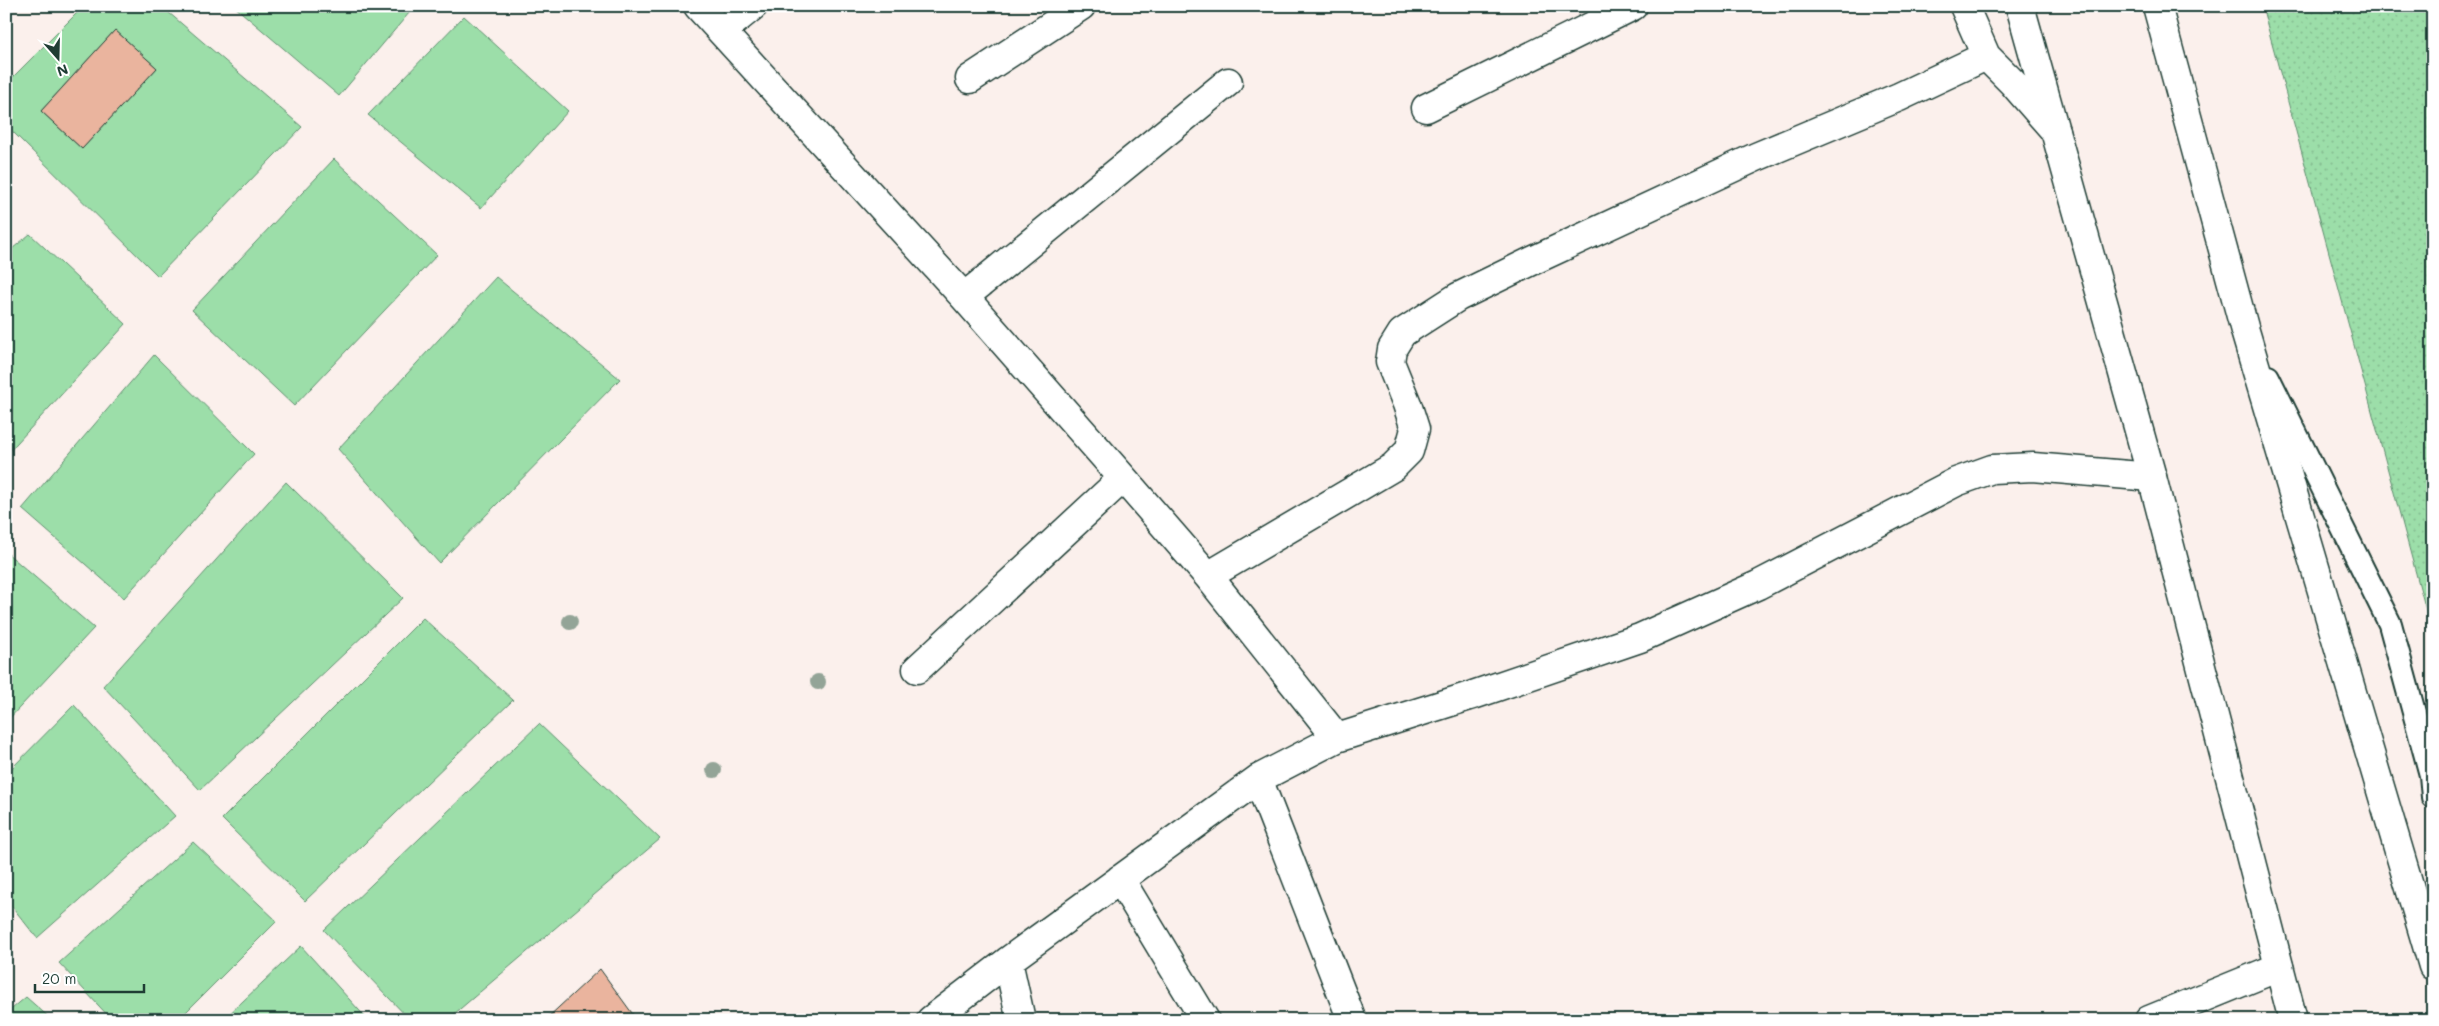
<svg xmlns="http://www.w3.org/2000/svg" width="2439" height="1026" font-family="Mali,sans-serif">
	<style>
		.grass { fill: #9cdea9; stroke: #5e8e6e; fill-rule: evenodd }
		.park { fill: url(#park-dots); stroke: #5e8e6e }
		.building { fill: #eab49e; stroke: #1f3d34 }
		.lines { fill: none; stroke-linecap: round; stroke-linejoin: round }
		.lane-casing { stroke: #1f3d34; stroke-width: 26 }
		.street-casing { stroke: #1f3d34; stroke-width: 31 }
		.secondary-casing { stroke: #1f3d34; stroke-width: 31 }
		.lane { stroke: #fff; stroke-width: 22 }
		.street { stroke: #fff; stroke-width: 28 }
		.secondary { stroke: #fff; stroke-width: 28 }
		.tree { fill: #93a497 }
	</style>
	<defs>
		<pattern id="park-dots" width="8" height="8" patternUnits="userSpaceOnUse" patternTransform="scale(1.25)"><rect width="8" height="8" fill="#9cdea9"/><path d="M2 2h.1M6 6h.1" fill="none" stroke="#86bf92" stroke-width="1.8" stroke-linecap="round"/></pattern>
	</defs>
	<rect width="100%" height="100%" fill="#fbf0ec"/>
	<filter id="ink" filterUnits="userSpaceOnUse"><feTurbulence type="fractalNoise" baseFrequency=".02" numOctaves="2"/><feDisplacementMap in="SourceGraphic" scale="10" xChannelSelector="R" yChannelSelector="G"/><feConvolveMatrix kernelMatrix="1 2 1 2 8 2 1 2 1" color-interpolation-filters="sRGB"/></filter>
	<g filter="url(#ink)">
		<!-- grass -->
		<path class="grass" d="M 84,6 L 161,6 L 302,127 L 158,276 L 6,125 L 6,84 ZM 115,30 L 157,68 L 82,149 L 41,111 Z
			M 234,6 L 415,6 L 339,96 Z
			M 464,16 L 568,111 L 481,208 L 368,115 Z
			M 334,159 L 437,255 L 294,406 L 192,310 Z
			M 30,234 L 126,324 L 6,455 L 6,254 Z
			M 496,277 L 620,379 L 439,563 L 338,449 Z
			M 154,355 L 254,454 L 124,598 L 22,509 Z
			M 286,482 L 403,598 L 200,790 L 103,686 Z
			M 6,552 L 94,628 L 6,722 Z
			M 423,618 L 513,700 L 305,901 L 222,819 Z
			M 74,705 L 175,816 L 37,938 L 6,899 L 6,774 Z
			M 539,724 L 660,839 L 447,1020 L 410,1020 L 324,930 Z
			M 193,842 L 277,921 L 178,1020 L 112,1020 L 59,963 Z
			M 301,946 L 368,1020 L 223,1020 Z
			M 26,997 L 52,1020 L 6,1020 L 6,1014 Z"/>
		<!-- park -->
		<path class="park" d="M 2262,6 L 2433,6 L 2433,636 Z"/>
		<!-- building -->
		<path class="building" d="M 115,30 L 157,68 L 82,149 L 41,111 Z
			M 600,969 L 637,1020 L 545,1020 Z"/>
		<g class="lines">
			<!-- lane casing -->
			<g class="lane-casing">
				<path id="lane" d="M 2268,377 L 2390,624 L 2431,775 L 2433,797"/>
			</g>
			<!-- street casing -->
			<g class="street-casing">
				<path id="street" d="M 698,6 L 964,297 L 1123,478 L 1208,576 L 1337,738
					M 1964,6 L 1986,56 L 2012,82 L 2055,131
					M 722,31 L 753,6
					M 970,79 L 1081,6
					M 1426,108 L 1633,6
					M 964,297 L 1228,82
					M 1208,576 L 1393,467 L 1409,451 L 1415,429 L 1407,404 L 1390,362 L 1392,349 L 1402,333 L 1458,297 L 1532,261 L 1756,157 L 1899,97 L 1986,56
					M 917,669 L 1123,478
					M 1258,779 L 1352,1020
					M 1120,879 L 1205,1020
					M 1008,961 L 1021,1020
					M 931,1020 L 1008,961 L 1258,779 L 1337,738 L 1473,695 L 1640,638 L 1758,585 L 1956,482 L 1992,469 L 2033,467 L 2152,477
					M 2149,1020 L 2279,967"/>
			</g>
			<!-- secondary casing -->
			<g class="secondary-casing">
				<path id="secondary" d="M 2020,6 L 2152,477 L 2293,1020
					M 2157,6 L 2245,331 L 2433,966"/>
			</g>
			<!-- lane -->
			<use href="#lane" class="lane"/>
			<!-- street -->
			<use href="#street" class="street"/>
			<!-- secondary -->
			<use href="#secondary" class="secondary"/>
		</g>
		<!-- trees -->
		<g class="tree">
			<circle cx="570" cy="622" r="8"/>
			<circle cx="818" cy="682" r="8"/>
			<circle cx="714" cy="770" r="8"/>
		</g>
	</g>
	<!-- margin -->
	<rect width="2439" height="1026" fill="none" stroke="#fff" stroke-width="25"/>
	<rect x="12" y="12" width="2414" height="1001" fill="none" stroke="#1f3d34" stroke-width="2" filter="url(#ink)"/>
	<!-- north arrow -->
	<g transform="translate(58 58) rotate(160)" stroke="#ffffff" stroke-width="4" paint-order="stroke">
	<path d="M0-4L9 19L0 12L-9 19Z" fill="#1f3d34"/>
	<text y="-8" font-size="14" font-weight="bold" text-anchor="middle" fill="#1f3d34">N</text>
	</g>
	<!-- scale -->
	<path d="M35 984v8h109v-8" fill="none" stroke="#1f3d34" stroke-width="2.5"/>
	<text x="42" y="984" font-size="15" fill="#1f3d34" stroke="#ffffff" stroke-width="4" paint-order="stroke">20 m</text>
</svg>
